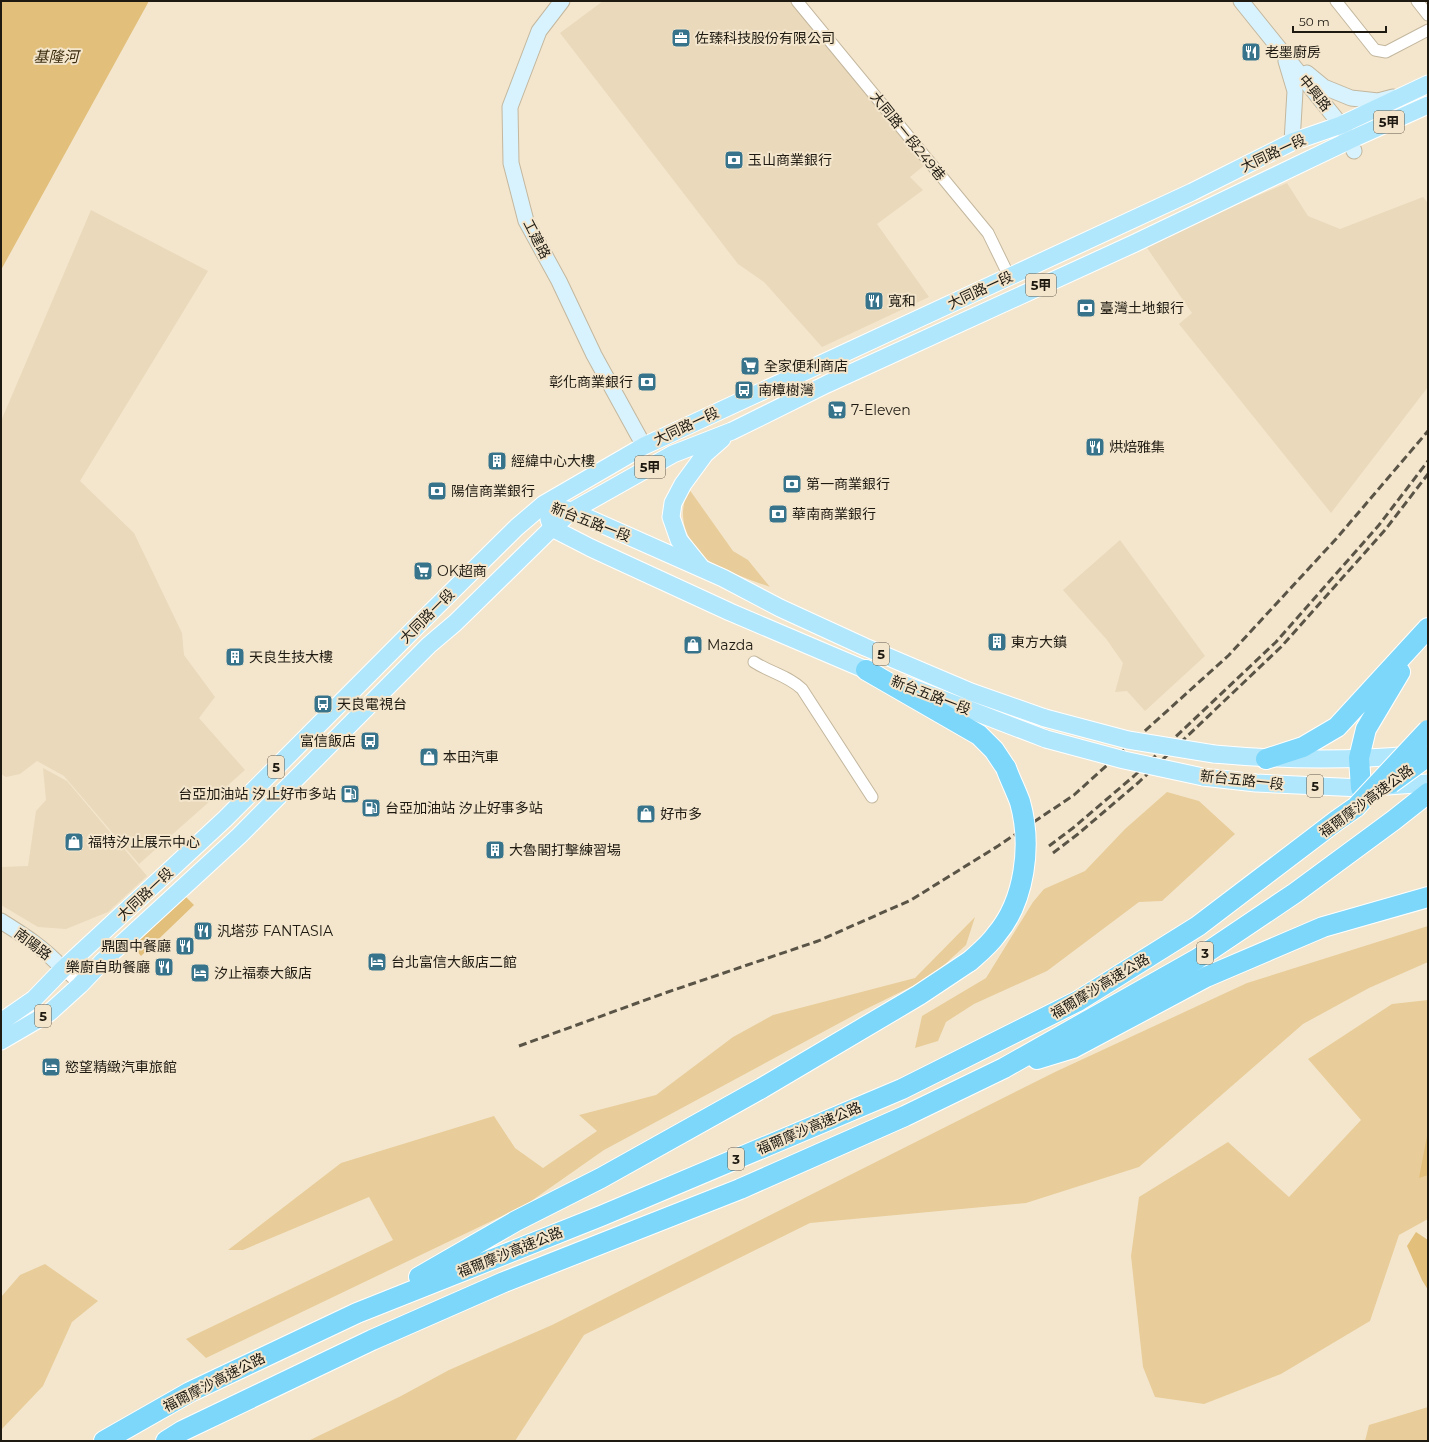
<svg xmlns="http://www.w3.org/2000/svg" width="1429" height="1442" font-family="Montserrat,'Noto Sans TC',sans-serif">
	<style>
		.built { fill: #ead9ba }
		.green { fill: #e8cd9a }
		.water { fill: #e2bf7a }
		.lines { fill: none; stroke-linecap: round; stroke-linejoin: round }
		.street-casing { stroke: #c3b79e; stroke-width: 13 }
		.secondary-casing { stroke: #c3b79e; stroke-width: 17 }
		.primary-casing { stroke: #fff; stroke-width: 19 }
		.highway-casing { stroke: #fff; stroke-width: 22 }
		.street { stroke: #fff; stroke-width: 11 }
		.secondary { stroke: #d8f3fe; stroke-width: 15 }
		.primary { stroke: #b1e7fc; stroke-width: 17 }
		.highway { stroke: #7dd7fa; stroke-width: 20 }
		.rail { stroke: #5a5446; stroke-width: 3; stroke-dasharray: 8 4; stroke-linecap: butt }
		.primary-bridge-casing { stroke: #fff; stroke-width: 19; stroke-linecap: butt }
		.highway-bridge-casing { stroke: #fff; stroke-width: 22; stroke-linecap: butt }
		.primary-bridge { stroke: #b1e7fc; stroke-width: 17 }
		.highway-bridge { stroke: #7dd7fa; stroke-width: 20 }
		.labels { text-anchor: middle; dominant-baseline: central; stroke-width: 4; stroke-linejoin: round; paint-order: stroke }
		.shield { fill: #f4e6cd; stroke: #5e5749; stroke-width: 1 }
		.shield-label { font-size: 13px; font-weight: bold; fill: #1e1a11 }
		.poi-label { font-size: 14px; fill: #1e1a11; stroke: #f4e6cd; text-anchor: start }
		.street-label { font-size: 14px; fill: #1e1a11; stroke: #f4e6cd }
		.water-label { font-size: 15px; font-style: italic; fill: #3a2b0c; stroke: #f4e6cd }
	</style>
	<rect width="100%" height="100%" fill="#f4e6cd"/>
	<!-- built -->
	<path class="built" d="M 603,1 L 793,1 L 926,164 L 910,177 L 923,190 L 877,224 L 929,297 L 822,347 L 764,282 L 738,264 L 560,33 Z
		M 1287,183 L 1308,216 L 1340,229 L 1423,197 L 1428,203 L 1428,387 L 1331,513 L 1179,324 L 1192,313 L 1145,245 Z
		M 91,210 L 208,271 L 80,481 L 134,533 L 182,633 L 184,655 L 215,697 L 199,718 L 245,770 L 139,864 L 64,776 L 37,761 L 20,774 L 6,777 L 1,774 L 1,421 Z
		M 1120,540 L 1205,656 L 1145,711 L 1127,691 L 1115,692 L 1123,663 L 1107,640 L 1063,590 Z
		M 43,768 L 67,781 L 147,876 L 108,912 L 66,929 L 38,927 L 1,905 L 1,862 L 1,867 L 28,866 L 36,811 L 46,800 Z"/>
	<!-- green -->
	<path class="green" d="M 689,489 L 733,551 L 748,560 L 770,587 C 751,580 715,568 700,554 C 697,552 695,547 693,544 C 681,526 680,508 689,489 Z
		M 1167,792 L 1199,801 L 1235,834 L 1162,901 L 1139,902 L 1047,971 L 974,1004 L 946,1022 L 938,1041 L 915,1048 L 922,1016 L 986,978 L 1033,902 L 1044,889 L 1085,871 L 1125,829 Z
		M 975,917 L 966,945 L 931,977 L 860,1012 L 604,1150 L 527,1204 L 206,1358 L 186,1339 L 393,1240 L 369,1197 L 243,1250 L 228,1250 L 341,1163 L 494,1116 L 515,1148 L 543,1168 L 597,1131 L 579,1115 L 656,1095 L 733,1037 L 773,1015 L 915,978 Z
		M 1428,926 L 1428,962 L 1369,988 L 1303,1024 L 1139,1167 L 1026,1203 L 810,1223 L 584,1335 L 515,1441 L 308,1441 L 401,1396 L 449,1370 L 552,1325 L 1055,1072 L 1247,983 Z
		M 1428,1000 L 1428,1219 L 1399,1235 L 1370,1321 L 1281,1374 L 1204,1404 L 1155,1397 L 1143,1367 L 1131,1256 L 1139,1197 L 1228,1142 L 1289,1197 L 1361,1120 L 1308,1059 L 1392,1004 Z
		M 45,1264 L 98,1301 L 72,1322 L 43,1386 L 1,1430 L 1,1297 L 20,1275 Z
		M 1428,1407 L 1428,1441 L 1365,1441 L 1369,1425 Z"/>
	<!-- water -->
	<path class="water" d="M 1,1 L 149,1 L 1,270 Z
		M 183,894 L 194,905 L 141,956 L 130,943 Z
		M 1428,1131 L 1428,1175 L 1419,1178 Z
		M 1416,1232 L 1428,1240 L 1428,1290 L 1422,1280 L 1407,1246 Z"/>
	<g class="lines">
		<!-- street casing -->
		<g class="street-casing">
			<path id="street" d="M 797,1 L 988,233 L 1009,276
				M 1336,1 L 1375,50 L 1386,52 L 1428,30
				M 1417,1 L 1428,15
				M 754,662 C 771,673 787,675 802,689 L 872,797
				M 63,969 L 80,985"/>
		</g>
		<!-- secondary casing -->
		<g class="secondary-casing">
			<path id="secondary" d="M 562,1 L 539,31 L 510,107 L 511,163 L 526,221 L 559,281 L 594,355 L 644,446
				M 1241,1 L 1341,125 L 1350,140 L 1354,151
				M 1286,61 L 1295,91 L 1292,142
				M 1307,73 L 1324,87 L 1351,98 L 1378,101 L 1393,97
				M 1,921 C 25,936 44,948 63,969"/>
		</g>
		<!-- primary casing -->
		<g class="primary-casing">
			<path id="primary" d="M 563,509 L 572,511 L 723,578 L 780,608 L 865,647 L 971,692 L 1045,718
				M 549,519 L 552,528 L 591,548 L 730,612 L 878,675
				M 700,566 L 679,540 L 671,517 L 673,503 L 683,484 L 705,454 L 722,439
				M 905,685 L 1046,739
				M 1214,754 C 1280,760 1346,761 1412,755
				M 1203,777 L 1256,783 L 1361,788 L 1428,783
				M 1,1022 L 34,999 L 63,969 L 225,819 L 430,613 L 517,527 L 544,504 L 644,446 L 1192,192 L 1292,142 L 1341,125 L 1428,84
				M 1,1041 L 49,1013 L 80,985 L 103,961 L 239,836 L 429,645 L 455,623 L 552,528 L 572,511 L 673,454 L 732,431 L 827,384 L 1133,244 L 1350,140 L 1428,105"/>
		</g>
		<!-- highway casing -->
		<g class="highway-casing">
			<path id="highway" d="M 866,670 L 979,735 L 994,750 L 1006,768
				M 1266,759 L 1303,747 L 1337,727 L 1428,628
				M 1361,788 L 1359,758 L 1366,729 L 1400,672
				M 1037,1059 L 1073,1048 L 1206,977 L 1323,927 L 1428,897
				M 419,1277 L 516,1221 L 601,1178 L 762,1088 L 919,995 L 970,961
				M 104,1441 L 190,1392 L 357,1313 L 601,1216 L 902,1089 L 1078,1001 L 1198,926 L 1336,821 L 1356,807
				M 166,1441 L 182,1431 L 372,1340 L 504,1282 L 740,1189 L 905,1116 L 1004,1068 L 1197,959 L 1295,893 L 1394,820 L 1428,793"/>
		</g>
		<!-- street -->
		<use href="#street" class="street"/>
		<!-- secondary -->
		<use href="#secondary" class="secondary"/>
		<!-- primary -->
		<use href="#primary" class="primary"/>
		<!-- highway -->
		<use href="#highway" class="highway"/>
		<!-- rail -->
		<path class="rail" d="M 1049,846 L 1073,828 L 1134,776 L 1276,642 L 1379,525 L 1428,461
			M 1053,853 L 1078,834 L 1139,782 L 1281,647 L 1385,530 L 1428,474
			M 519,1046 L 662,994 L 818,941 L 911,900 L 998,846 L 1074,795 L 1229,655 L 1336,539 L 1428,431"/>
		<!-- primary-bridge casing -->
		<g class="primary-bridge-casing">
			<path id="primary-bridge" d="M 1045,718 L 1128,740 L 1214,754
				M 1046,739 L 1124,760 L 1203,777"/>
		</g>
		<!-- highway-bridge casing -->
		<g class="highway-bridge-casing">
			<path id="highway-bridge" d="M 1391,783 L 1428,756
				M 1356,807 L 1428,730
				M 970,961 C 979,953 989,945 996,935 C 1025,901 1032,845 1020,802 C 1016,791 1010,779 1006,768"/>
		</g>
		<!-- primary-bridge -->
		<use href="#primary-bridge" class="primary-bridge"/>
		<!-- highway-bridge -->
		<use href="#highway-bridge" class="highway-bridge"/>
	</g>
	<!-- icons -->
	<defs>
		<g id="office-square" transform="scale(1)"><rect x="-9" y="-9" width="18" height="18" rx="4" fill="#37748b" stroke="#f4e6cd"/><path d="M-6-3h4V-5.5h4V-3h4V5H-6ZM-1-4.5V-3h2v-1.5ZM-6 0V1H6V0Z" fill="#fff"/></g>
		<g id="restaurant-square" transform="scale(1)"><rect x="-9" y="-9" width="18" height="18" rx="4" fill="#37748b" stroke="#f4e6cd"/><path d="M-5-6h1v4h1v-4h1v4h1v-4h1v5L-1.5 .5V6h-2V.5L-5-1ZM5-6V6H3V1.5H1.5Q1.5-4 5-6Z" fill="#fff"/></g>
		<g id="bank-square" transform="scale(1)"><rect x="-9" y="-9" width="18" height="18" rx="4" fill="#37748b" stroke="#f4e6cd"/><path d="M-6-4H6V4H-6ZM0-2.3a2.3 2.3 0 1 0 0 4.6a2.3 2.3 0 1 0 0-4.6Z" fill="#fff"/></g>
		<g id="supermarket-square" transform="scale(1)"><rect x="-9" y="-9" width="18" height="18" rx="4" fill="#37748b" stroke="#f4e6cd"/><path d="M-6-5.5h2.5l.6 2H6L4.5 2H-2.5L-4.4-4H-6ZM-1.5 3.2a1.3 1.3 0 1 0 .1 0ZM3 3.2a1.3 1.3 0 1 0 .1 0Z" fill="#fff"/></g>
		<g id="bus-square" transform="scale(1)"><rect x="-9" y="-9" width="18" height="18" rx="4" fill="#37748b" stroke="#f4e6cd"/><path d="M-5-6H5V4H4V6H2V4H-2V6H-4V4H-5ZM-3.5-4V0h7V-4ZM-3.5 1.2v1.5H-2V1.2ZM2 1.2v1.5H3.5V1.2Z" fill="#fff"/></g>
		<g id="building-square" transform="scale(1)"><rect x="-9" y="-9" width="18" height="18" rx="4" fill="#37748b" stroke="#f4e6cd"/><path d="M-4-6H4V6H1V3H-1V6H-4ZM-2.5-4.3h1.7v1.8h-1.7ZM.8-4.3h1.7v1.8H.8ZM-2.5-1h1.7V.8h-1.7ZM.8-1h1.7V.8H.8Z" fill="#fff"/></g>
		<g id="shop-square" transform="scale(1)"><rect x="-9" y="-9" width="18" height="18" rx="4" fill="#37748b" stroke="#f4e6cd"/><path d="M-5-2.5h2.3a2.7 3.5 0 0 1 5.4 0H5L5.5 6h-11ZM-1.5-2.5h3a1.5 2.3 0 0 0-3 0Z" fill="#fff"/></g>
		<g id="fuel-square" transform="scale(1)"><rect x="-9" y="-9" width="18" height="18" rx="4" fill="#37748b" stroke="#f4e6cd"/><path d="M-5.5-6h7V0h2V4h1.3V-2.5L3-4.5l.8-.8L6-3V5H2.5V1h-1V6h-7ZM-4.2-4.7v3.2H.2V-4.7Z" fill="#fff"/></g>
		<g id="hotel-square" transform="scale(1)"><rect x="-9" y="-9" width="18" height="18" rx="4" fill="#37748b" stroke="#f4e6cd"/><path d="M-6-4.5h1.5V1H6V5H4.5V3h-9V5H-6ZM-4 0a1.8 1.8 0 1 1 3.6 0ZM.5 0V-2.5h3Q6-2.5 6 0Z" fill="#fff"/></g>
	</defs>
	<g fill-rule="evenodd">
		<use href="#office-square" x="681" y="38"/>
		<use href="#restaurant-square" x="1251" y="52"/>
		<use href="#bank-square" x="734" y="160"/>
		<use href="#restaurant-square" x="874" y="301"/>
		<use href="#bank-square" x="1086" y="308"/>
		<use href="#supermarket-square" x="750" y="366"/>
		<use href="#bank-square" x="647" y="382"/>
		<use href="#bus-square" x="744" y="390"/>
		<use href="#supermarket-square" x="837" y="410"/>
		<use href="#restaurant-square" x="1095" y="447"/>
		<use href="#building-square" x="497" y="461"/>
		<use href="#bank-square" x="792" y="484"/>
		<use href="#bank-square" x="437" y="491"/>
		<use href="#bank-square" x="778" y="514"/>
		<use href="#supermarket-square" x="423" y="571"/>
		<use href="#building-square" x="997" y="642"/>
		<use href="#shop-square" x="693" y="645"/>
		<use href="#building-square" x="235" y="657"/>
		<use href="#bus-square" x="323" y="704"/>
		<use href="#bus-square" x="370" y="741"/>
		<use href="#shop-square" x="429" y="757"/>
		<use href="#fuel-square" x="350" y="794"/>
		<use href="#fuel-square" x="371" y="808"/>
		<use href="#shop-square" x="646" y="814"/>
		<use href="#shop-square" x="74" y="842"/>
		<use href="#building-square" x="495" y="850"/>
		<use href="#restaurant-square" x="203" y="931"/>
		<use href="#restaurant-square" x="185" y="946"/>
		<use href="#hotel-square" x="377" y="962"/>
		<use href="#restaurant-square" x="164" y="967"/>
		<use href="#hotel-square" x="200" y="973"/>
		<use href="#hotel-square" x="51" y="1067"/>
	</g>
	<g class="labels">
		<!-- shield labels -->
		<g class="shield">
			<rect x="1374" y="111" width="30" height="22" rx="3"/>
			<rect x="1026" y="274" width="30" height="22" rx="3"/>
			<rect x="635" y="456" width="30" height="22" rx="3"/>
			<rect x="873" y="643" width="16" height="22" rx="3"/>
			<rect x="268" y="756" width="16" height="22" rx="3"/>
			<rect x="1307" y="775" width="16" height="22" rx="3"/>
			<rect x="1197" y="942" width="16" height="22" rx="3"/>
			<rect x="35" y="1005" width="16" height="22" rx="3"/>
			<rect x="728" y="1148" width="16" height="22" rx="3"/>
		</g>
		<g class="shield-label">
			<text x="1389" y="122">5甲</text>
			<text x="1041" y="285">5甲</text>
			<text x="650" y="467">5甲</text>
			<text x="881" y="654">5</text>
			<text x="276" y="767">5</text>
			<text x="1315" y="786">5</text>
			<text x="1205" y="953">3</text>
			<text x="43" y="1016">5</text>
			<text x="736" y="1159">3</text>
		</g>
		<!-- poi labels -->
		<g class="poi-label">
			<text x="695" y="38">佐臻科技股份有限公司</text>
			<text x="1265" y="52">老墨廚房</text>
			<text x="748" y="160">玉山商業銀行</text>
			<text x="888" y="301">寬和</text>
			<text x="1100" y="308">臺灣土地銀行</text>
			<text x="764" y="366">全家便利商店</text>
			<text x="633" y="382" text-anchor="end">彰化商業銀行</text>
			<text x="758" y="390">南樟樹灣</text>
			<text x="851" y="410">7-Eleven</text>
			<text x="1109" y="447">烘焙雅集</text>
			<text x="511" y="461">經緯中心大樓</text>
			<text x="806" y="484">第一商業銀行</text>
			<text x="451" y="491">陽信商業銀行</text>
			<text x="792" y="514">華南商業銀行</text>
			<text x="437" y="571">OK超商</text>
			<text x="1011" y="642">東方大鎮</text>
			<text x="707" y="645">Mazda</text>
			<text x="249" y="657">天良生技大樓</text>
			<text x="337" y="704">天良電視台</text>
			<text x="356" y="741" text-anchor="end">富信飯店</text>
			<text x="443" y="757">本田汽車</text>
			<text x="336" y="794" text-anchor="end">台亞加油站 汐止好市多站</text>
			<text x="385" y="808">台亞加油站 汐止好事多站</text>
			<text x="660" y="814">好市多</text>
			<text x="88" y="842">福特汐止展示中心</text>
			<text x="509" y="850">大魯閣打擊練習場</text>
			<text x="217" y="931">汎塔莎 FANTASIA</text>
			<text x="171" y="946" text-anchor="end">鼎園中餐廳</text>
			<text x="391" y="962">台北富信大飯店二館</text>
			<text x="150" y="967" text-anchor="end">樂廚自助餐廳</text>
			<text x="214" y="973">汐止福泰大飯店</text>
			<text x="65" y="1067">慾望精緻汽車旅館</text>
		</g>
		<!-- street labels -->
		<g class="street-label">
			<text transform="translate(1315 93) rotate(51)">中興路</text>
			<text transform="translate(908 136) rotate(51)">大同路一段249巷</text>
			<text transform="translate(1273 153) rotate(-25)">大同路一段</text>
			<text transform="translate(537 239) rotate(63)">工建路</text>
			<text transform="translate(980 290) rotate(-25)">大同路一段</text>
			<text transform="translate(686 426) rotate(-25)">大同路一段</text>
			<text transform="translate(591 522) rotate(21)">新台五路一段</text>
			<text transform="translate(427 616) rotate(-45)">大同路一段</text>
			<text transform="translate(931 695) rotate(21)">新台五路一段</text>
			<text transform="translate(1242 780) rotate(6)">新台五路一段</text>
			<text transform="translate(1366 801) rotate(-36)">福爾摩沙高速公路</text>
			<text transform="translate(145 894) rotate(-43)">大同路一段</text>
			<text transform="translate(33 944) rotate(37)">南陽路</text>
			<text transform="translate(1100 986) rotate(-31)">福爾摩沙高速公路</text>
			<text transform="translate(809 1128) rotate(-23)">福爾摩沙高速公路</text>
			<text transform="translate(510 1252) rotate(-22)">福爾摩沙高速公路</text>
			<text transform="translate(214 1382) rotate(-27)">福爾摩沙高速公路</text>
		</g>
		<!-- water labels -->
		<g class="water-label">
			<text x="56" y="56">基隆河</text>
		</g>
	</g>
	<!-- border -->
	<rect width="1429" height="1442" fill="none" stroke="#1e1a11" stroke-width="4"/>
	<!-- scale -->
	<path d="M1293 26v6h93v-6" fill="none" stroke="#1e1a11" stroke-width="2"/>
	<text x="1299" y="26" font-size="12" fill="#1e1a11" stroke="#f4e6cd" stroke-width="3" paint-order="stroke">50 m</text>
</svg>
